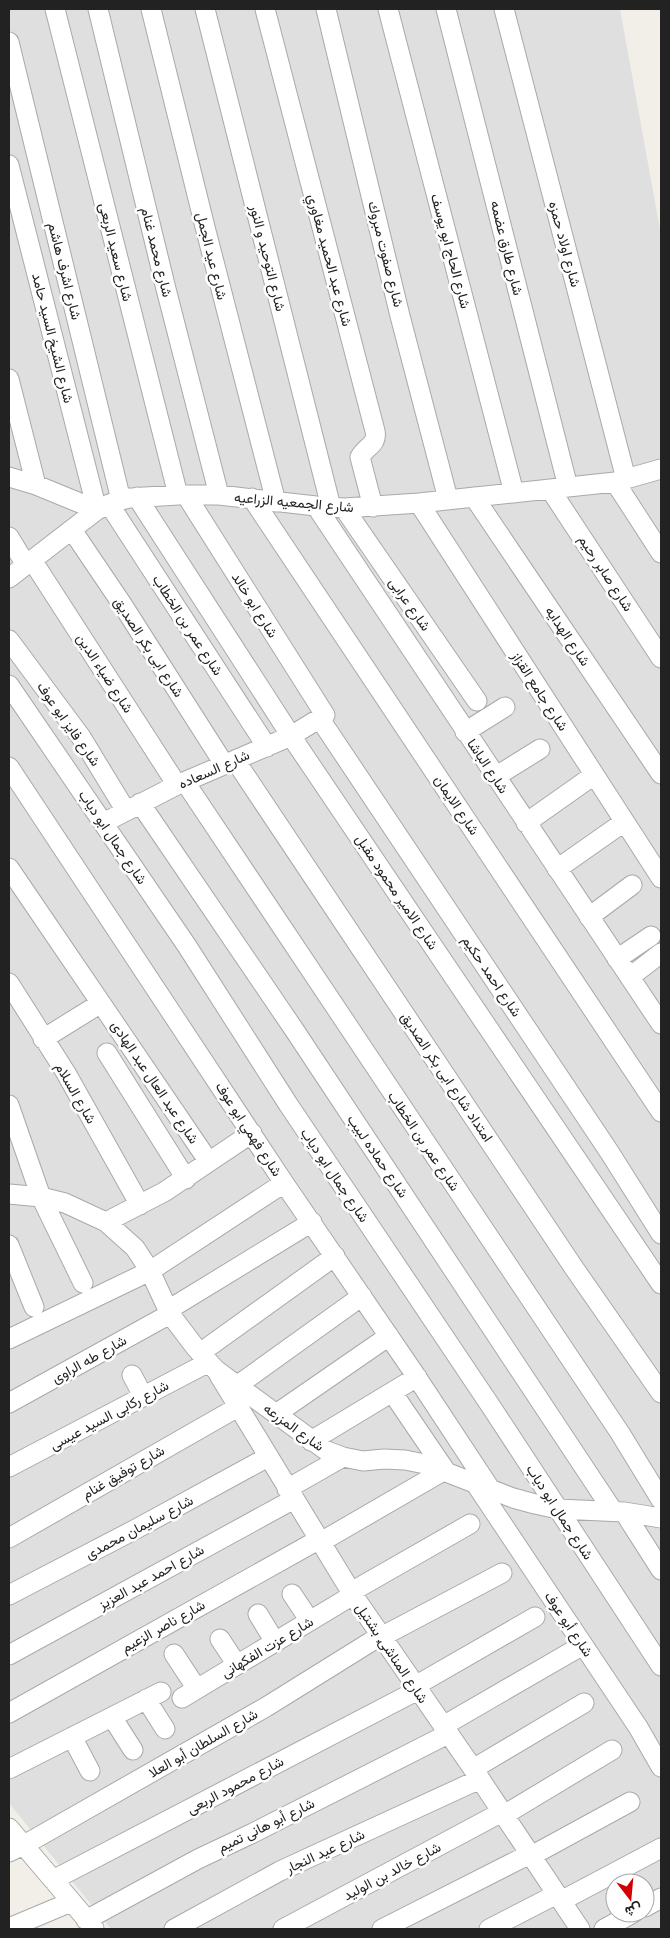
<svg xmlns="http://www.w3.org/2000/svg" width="670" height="1938" font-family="'PT Sans',Vazirmatn,sans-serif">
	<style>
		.residential { fill: #e0dfdf; fill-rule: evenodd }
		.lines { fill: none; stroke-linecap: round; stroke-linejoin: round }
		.minor-casing { stroke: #a9a9a9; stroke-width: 21 }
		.minor { stroke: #fff; stroke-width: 19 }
		.labels { text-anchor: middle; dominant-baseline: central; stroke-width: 5; stroke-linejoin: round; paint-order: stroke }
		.street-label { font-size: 14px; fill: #222; stroke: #fff }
	</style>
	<rect width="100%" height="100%" fill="#f2efe9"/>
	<!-- residential -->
	<path class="residential" d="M 9,9 L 620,9 L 661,235 L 661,1929 L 111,1929 L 9,1803 ZM 615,1883 L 645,1883 L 645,1913 L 615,1913 Z"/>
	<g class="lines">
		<!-- minor casing -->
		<g class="minor-casing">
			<path id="minor" d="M 55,9 L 178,495
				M 98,9 L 166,289 L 219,495
				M 151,9 L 205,227 L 276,502
				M 205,9 L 331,507
				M 265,9 L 375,431 C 378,445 366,446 360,457 L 373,507
				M 326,9 L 400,316 L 448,499
				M 388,9 L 514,493
				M 446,9 L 568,487
				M 504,9 L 626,479
				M 9,42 L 121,500
				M 9,165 L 97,510
				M 9,379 L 36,485
				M 9,477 L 36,485 L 97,510
				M 615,482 L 661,553
				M 550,489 L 661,658
				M 137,497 L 291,736 L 661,1284
				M 474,497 L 661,774
				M 252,498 L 661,1112
				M 419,503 L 661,878
				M 109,504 L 267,747
				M 316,506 L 661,1024
				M 344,508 L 477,701
				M 72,530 L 122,604 L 224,764
				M 9,537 L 26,565
				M 32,560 L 177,785
				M 9,578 L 97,510 L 114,502 L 129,498 L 178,495 L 219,495 L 316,506 L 344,508 L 419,503 L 615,482 L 661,469
				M 9,640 L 81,737 L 126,811
				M 9,685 L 187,946 L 288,1104 L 492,1408 L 661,1666
				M 320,719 L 610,1153 L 661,1234
				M 465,732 L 505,707
				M 235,760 L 574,1268 L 661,1393
				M 9,767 L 284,1183 L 412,1370 L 491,1490
				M 495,777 L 540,749
				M 185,782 L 620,1433 L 661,1500
				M 140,803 L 295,1031 L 613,1511
				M 103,823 L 177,785 L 291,736 L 325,715 L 186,495
				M 526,823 L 594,775
				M 9,868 L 209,1162
				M 557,869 L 624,822
				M 589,917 L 632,885
				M 617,959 L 651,936
				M 630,977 L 661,953
				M 9,983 L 66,1073 L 140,1205
				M 43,1039 L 101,1003
				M 107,1053 L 186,1179
				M 9,1105 L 41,1197 L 83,1283
				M 9,1194 L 41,1197 L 65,1203 L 106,1222 L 135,1248 L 150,1271 L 170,1314 L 195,1347 L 216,1370 L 327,1451 L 343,1457 L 363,1461 L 384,1459 L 405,1460 L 425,1464 L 513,1498 L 535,1504 L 558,1509 L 624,1512 L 661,1518
				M 106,1222 L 164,1192 L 252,1133
				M 9,1245 L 34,1307
				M 168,1310 L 312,1222
				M 9,1339 L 150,1271 L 284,1183
				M 200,1353 L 335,1256
				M 132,1375 L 143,1396
				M 219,1375 L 353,1595 L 480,1779 L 580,1929
				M 238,1385 L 362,1296
				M 9,1403 L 170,1314
				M 276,1414 L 389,1336
				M 311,1441 L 417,1377
				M 9,1467 L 209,1362
				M 475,1483 L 638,1727 L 661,1767
				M 287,1489 L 343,1457
				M 624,1512 L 661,1570
				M 9,1538 L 238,1407
				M 319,1543 L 445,1470 L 392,1392
				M 351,1592 L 470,1524
				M 292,1594 L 310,1621
				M 9,1595 L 136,1529 L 268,1457
				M 258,1614 L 275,1642
				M 381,1637 L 502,1573
				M 220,1639 L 237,1665
				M 174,1654 L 197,1689
				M 9,1655 L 294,1499
				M 415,1686 L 535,1617
				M 182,1698 L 353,1595
				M 146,1699 L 165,1729
				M 9,1713 L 318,1540
				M 112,1717 L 133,1750
				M 443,1726 L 583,1645
				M 72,1737 L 90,1771
				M 9,1769 L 161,1692
				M 473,1769 L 584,1703
				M 504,1815 L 612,1750
				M 9,1828 L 94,1928
				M 9,1852 L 24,1845 L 266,1707 L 380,1636
				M 531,1856 L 630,1802
				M 53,1880 L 418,1690
				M 561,1901 L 661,1848
				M 645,1907 L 661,1898
				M 86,1920 L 198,1859 L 253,1833 L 448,1734
				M 9,1928 L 71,1902
				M 174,1929 L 280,1871 L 480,1779
				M 283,1929 L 502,1812
				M 382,1929 L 530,1854
				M 489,1929 L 557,1894
				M 604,1929 L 633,1913"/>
		</g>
		<!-- minor -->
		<use href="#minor" class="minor"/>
	</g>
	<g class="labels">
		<!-- street labels -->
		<g class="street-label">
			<text transform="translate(565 244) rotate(75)">شارع اولاد حمزه</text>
			<text transform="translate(507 248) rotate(76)">شارع طارق عضمه</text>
			<text transform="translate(451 251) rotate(75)">شارع الحاج ابو يوسف</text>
			<text transform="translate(116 252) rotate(76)">شارع سعيد الربعى</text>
			<text transform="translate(157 252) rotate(76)">شارع محمد غنام</text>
			<text transform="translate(386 254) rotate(76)">شارع صفوت مبروك</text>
			<text transform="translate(212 256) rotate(76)">شارع عيد الجمل</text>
			<text transform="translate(268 258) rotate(76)">شارع التوحيد و النور</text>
			<text transform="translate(330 260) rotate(75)">شارع عبد الحميد مغاوري</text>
			<text transform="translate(65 271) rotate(76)">شارع اشرف هاشم</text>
			<text transform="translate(53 338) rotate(76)">شارع الشيخ السيد حامد</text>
			<text transform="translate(294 502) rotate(5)">شارع الجمعيه الزراعيه</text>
			<text transform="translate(606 573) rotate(57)">شارع صابر رحيم</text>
			<text transform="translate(410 604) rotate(55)">شارع عرابى</text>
			<text transform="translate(255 605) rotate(58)">شارع ابو خالد</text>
			<text transform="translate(188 625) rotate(57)">شارع عمر بن الخطاب</text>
			<text transform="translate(568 636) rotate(56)">شارع الهدايه</text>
			<text transform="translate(149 647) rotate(57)">شارع ابى بكر الصديق</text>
			<text transform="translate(105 673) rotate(57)">شارع ضياء الدين</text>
			<text transform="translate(540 691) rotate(57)">شارع جامع القزاز</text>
			<text transform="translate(69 724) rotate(55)">شارع فايز ابو عوف</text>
			<text transform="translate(488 766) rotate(56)">شارع الباشا</text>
			<text transform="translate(214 769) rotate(-24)">شارع السعاده</text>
			<text transform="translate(457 805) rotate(56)">شارع الايمان</text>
			<text transform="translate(113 837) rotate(56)">شارع جمال ابو دياب</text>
			<text transform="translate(397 892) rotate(56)">شارع الامير محمود مقبل</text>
			<text transform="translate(492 976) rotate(56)">شارع احمد حكيم</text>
			<text transform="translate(447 1077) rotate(56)">امتداد شارع ابى بكر الصديق</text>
			<text transform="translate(155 1082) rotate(56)">شارع عبد العال عبد الهادى</text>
			<text transform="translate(76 1093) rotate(60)">شارع السلام</text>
			<text transform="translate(249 1129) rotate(57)">شارع فهمي ابو عوف</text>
			<text transform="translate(424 1141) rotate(56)">شارع عمر بن الخطاب</text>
			<text transform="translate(378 1156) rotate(56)">شارع حماده لبيب</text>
			<text transform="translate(335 1175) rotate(56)">شارع جمال ابو دياب</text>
			<text transform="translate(89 1359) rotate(-29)">شارع طه الراوى</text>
			<text transform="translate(109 1415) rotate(-28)">شارع ركابى السيد عيسى</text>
			<text transform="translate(294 1427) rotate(36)">شارع المزرعه</text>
			<text transform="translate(123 1472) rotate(-30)">شارع توفيق غنام</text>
			<text transform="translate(560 1512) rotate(57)">شارع جمال ابو دياب</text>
			<text transform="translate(139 1527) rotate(-28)">شارع سليمان محمدى</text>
			<text transform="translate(151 1577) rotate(-29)">شارع احمد عبد العزيز</text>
			<text transform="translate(569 1624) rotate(56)">شارع أبو عوف</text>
			<text transform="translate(163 1626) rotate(-29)">شارع ناصر الزعيم</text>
			<text transform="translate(267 1647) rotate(-31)">شارع عزت الفكهانى</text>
			<text transform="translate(392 1653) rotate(56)">شارع المناشى, بشتيل</text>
			<text transform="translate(203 1743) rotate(-30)">شارع السلطان أبو العلا</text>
			<text transform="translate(235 1785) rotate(-28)">شارع محمود الربعى</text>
			<text transform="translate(266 1825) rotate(-26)">شارع أبو هانى تميم</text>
			<text transform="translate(325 1851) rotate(-25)">شارع عيد النجار</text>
			<text transform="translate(392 1871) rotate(-28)">شارع خالد بن الوليد</text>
		</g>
	</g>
	<!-- border -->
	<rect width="670" height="1938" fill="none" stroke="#222222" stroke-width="20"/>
	<!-- north arrow -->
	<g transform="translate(630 1898) rotate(164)"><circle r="24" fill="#ffffff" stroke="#a7a7a7"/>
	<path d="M0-4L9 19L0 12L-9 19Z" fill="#d40000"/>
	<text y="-8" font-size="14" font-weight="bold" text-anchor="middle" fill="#222222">ش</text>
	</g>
</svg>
